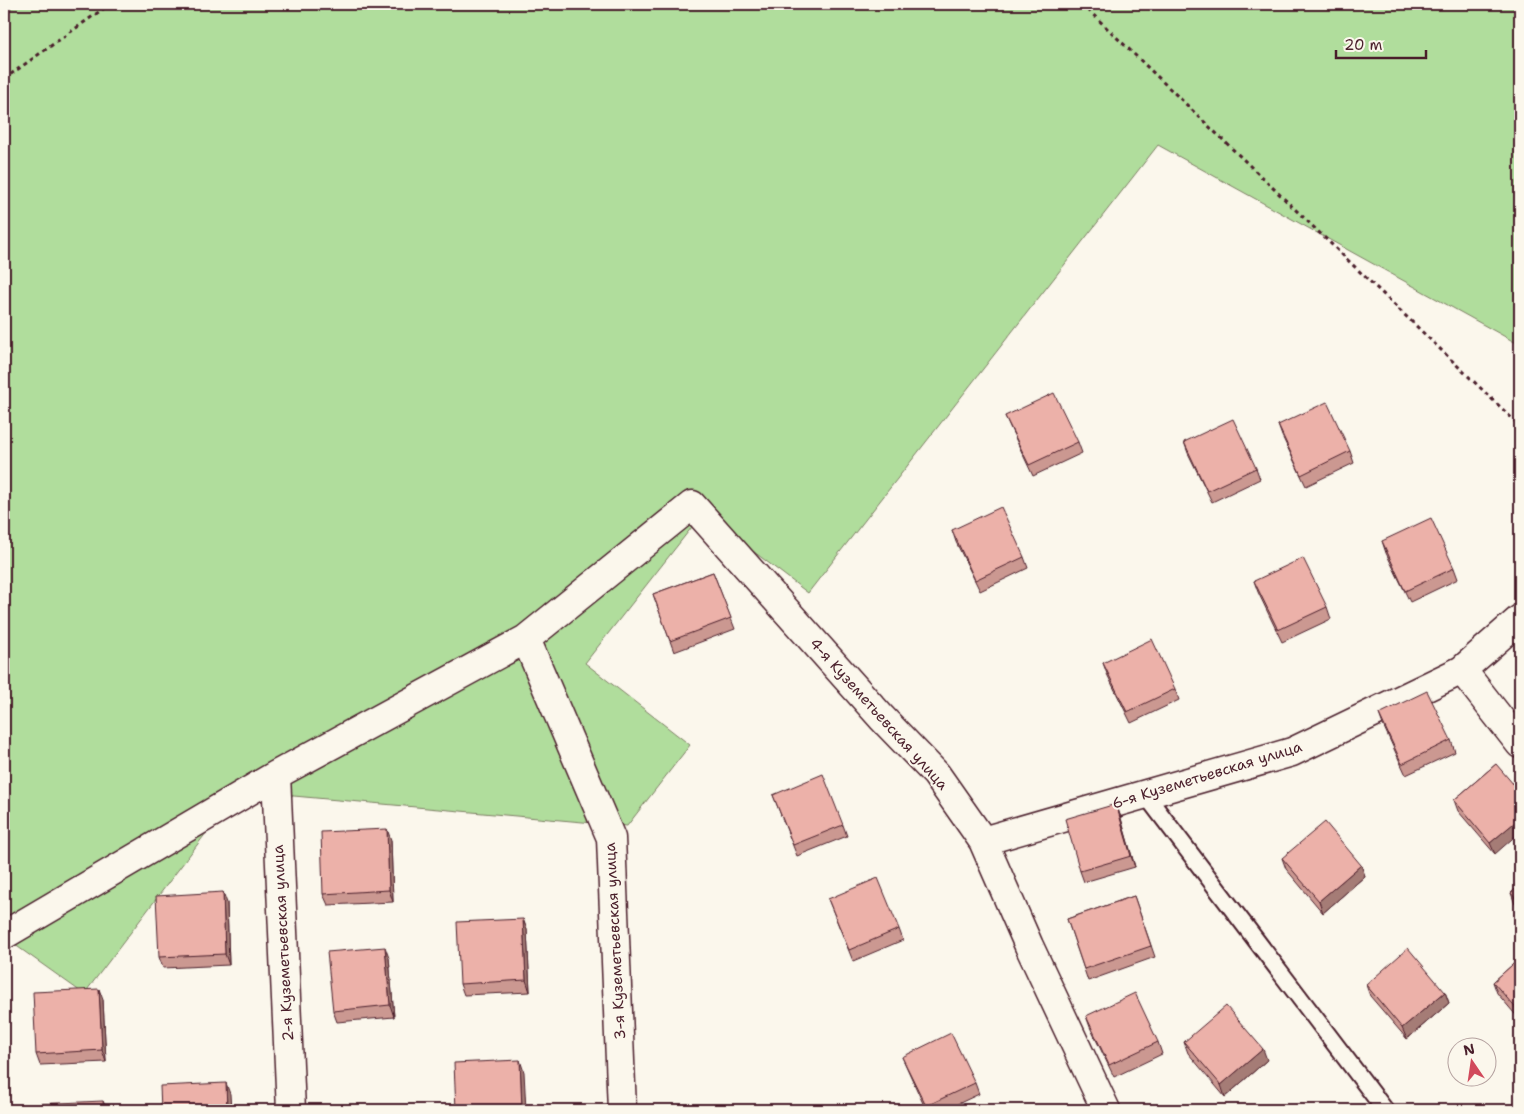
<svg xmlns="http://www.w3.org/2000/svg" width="1524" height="1114" font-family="'Shantell Sans',sans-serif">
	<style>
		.green { fill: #b0dd9c; stroke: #7d7e64 }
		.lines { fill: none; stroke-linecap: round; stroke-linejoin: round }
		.service-casing { stroke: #4a1f2b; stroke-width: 20 }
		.minor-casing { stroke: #4a1f2b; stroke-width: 31 }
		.path { stroke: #4a1f2b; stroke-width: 3; stroke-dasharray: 4 4; stroke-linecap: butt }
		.service { stroke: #fbf7ec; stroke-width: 16 }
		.minor { stroke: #fbf7ec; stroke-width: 28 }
		.wall { fill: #cb9891; stroke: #4a1f2b }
		.shaded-wall { fill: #a57c76; stroke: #4a1f2b }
		.building { fill: #ecb1a9; stroke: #4a1f2b }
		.labels { text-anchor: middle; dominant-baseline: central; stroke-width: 4; stroke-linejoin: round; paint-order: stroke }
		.street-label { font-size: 15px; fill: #4a1f2b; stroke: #fbf7ec }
	</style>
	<rect width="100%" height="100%" fill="#fbf7ec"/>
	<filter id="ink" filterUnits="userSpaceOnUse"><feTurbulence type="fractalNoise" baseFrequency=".02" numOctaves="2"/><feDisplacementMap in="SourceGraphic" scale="10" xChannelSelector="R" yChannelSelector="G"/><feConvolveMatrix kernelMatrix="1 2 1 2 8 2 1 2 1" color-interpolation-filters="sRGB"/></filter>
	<g filter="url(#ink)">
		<!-- green -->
		<path class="green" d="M 17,4 L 1520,4 L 1520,345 L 1158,145 L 808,593 L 703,513 L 585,663 L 690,745 L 627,826 L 238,791 L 84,994 L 4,937 L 4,14 Z"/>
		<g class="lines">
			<!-- service casing -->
			<g class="service-casing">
				<path id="service" d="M 1145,794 L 1385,1110"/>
			</g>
			<!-- minor casing -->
			<g class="minor-casing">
				<path id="minor" d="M 526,639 L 611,838 L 622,1110
					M 1462,670 L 1520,744
					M 276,775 L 291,1110
					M 983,841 L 1292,752 L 1462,670 L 1520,619
					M 4,935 L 276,775 L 526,639 L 692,505 L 882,718 L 936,774 L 983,841 L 1029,946 L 1106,1110"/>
			</g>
			<!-- path -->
			<path class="path" d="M 1082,4 L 1520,426
				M 4,79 L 110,4"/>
			<!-- service -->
			<use href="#service" class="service"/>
			<!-- minor -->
			<use href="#minor" class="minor"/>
		</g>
		<!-- wall -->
		<path class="wall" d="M 1005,416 L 1078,442 L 1082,453 L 1033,476 L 1010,427 Z
			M 1278,425 L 1350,451 L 1354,463 L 1306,486 L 1282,436 Z
			M 1184,442 L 1256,468 L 1260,479 L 1212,502 L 1188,453 Z
			M 952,530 L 1024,557 L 1028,568 L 980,591 L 956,542 Z
			M 1382,541 L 1454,568 L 1458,579 L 1410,602 L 1386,553 Z
			M 713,572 L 735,629 L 674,652 L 653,594 Z
			M 1254,581 L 1327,607 L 1331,619 L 1282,642 L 1258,592 Z
			M 1103,663 L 1175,689 L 1179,700 L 1131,723 L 1107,674 Z
			M 1379,714 L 1451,740 L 1455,752 L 1406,775 L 1383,725 Z
			M 1496,764 L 1495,854 L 1458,811 L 1454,800 Z
			M 773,795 L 843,825 L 847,836 L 797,856 Z
			M 1116,804 L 1120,815 L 1135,867 L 1084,882 L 1080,871 Z
			M 391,840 L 393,902 L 328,905 L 323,894 Z
			M 1282,858 L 1361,865 L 1365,876 L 1323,913 L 1286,869 Z
			M 1520,885 L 1520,910 L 1515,904 L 1511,893 Z
			M 1134,896 L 1155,957 L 1088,981 L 1067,919 Z
			M 828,899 L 899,929 L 903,940 L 853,961 Z
			M 227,903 L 229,965 L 163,968 L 159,957 Z
			M 523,919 L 527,930 L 530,992 L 464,995 L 460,984 Z
			M 389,958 L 394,1017 L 337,1022 L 333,1011 Z
			M 1520,958 L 1520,1020 L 1497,993 L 1493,982 Z
			M 1366,985 L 1445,992 L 1449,1003 L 1407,1039 L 1370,996 Z
			M 103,1000 L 106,1062 L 40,1065 L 36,1054 Z
			M 1086,1016 L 1158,1042 L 1162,1054 L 1114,1077 L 1090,1027 Z
			M 1184,1042 L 1267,1060 L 1225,1097 L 1188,1053 Z
			M 902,1057 L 975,1083 L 979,1094 L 945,1110 L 926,1110 L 907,1068 Z"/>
		<!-- shaded-wall -->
		<path class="shaded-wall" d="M 1116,804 L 1120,815 L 1135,867 L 1131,856 Z
			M 1520,818 L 1520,832 L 1495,854 L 1490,843 Z
			M 387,829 L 391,840 L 393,902 L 389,890 Z
			M 1361,865 L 1365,876 L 1323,913 L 1319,901 Z
			M 223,892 L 227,903 L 229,965 L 225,954 Z
			M 523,919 L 527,930 L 530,992 L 526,980 Z
			M 385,947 L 389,958 L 394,1017 L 390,1005 Z
			M 99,989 L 103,1000 L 106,1062 L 102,1050 Z
			M 1445,992 L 1449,1003 L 1407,1039 L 1402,1028 Z
			M 1263,1049 L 1267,1060 L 1225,1097 L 1221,1085 Z
			M 520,1060 L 524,1072 L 526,1110 L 522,1110 Z
			M 226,1083 L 230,1094 L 231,1110 L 227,1110 Z
			M 103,1101 L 107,1110 L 104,1110 Z"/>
		<!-- building -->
		<path class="building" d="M 1054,393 L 1078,442 L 1029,465 L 1005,416 Z
			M 1327,402 L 1350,451 L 1301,475 L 1278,425 Z
			M 1233,419 L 1256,468 L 1207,491 L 1184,442 Z
			M 1001,507 L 1024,557 L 975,580 L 952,530 Z
			M 1431,518 L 1454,568 L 1405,591 L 1382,541 Z
			M 1303,558 L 1327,607 L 1278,630 L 1254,581 Z
			M 713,572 L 731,618 L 670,641 L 653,594 Z
			M 1152,639 L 1175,689 L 1127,712 L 1103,663 Z
			M 1427,691 L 1451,740 L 1402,764 L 1379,714 Z
			M 1496,764 L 1520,792 L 1520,818 L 1490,843 L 1454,800 Z
			M 823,774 L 843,825 L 793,845 L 773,795 Z
			M 1116,804 L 1131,856 L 1080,871 L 1065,819 Z
			M 1325,822 L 1361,865 L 1319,901 L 1282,858 Z
			M 387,829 L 389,890 L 323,894 L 321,832 Z
			M 878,878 L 899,929 L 849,950 L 828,899 Z
			M 1520,885 L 1520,904 L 1511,893 Z
			M 223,892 L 225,954 L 159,957 L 156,896 Z
			M 1134,896 L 1151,946 L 1084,969 L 1067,919 Z
			M 523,919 L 526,980 L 460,984 L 457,922 Z
			M 385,947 L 390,1005 L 333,1011 L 327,952 Z
			M 1408,948 L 1445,992 L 1402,1028 L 1366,985 Z
			M 1520,958 L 1520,1013 L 1493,982 Z
			M 99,989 L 102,1050 L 36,1054 L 33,992 Z
			M 1135,993 L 1158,1042 L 1109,1065 L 1086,1016 Z
			M 1226,1006 L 1263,1049 L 1221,1085 L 1184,1042 Z
			M 951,1033 L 975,1083 L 926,1106 L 902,1057 Z
			M 520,1060 L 522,1110 L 456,1110 L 454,1063 Z
			M 226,1083 L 227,1110 L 161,1110 L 160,1086 Z
			M 103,1101 L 104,1110 L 37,1110 L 37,1104 Z
			M 1043,1107 L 1045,1110 L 1036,1110 Z"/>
	</g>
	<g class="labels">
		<!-- street labels -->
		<g class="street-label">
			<text transform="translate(879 714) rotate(48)">4-я Куземетьевская улица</text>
			<text transform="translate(1207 775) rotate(-17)">6-я Куземетьевская улица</text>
			<text transform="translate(615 941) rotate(-93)">3-я Куземетьевская улица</text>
			<text transform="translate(283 943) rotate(-93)">2-я Куземетьевская улица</text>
		</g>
	</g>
	<!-- margin -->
	<rect width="1524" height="1114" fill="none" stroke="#fbf7ec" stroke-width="20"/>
	<rect x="10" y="10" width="1504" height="1094" fill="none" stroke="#4a1f2b" stroke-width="2" filter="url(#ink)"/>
	<!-- north arrow -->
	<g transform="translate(1472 1062) rotate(347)"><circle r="24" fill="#fbf7ec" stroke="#b4a19f"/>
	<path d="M0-4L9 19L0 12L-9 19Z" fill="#d1495b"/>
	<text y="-8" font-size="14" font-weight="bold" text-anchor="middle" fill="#4a1f2b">N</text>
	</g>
	<!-- scale -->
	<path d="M1336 50v8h90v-8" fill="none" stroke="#4a1f2b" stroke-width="2.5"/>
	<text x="1344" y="50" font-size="15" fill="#4a1f2b" stroke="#fbf7ec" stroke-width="4" paint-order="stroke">20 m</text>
</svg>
